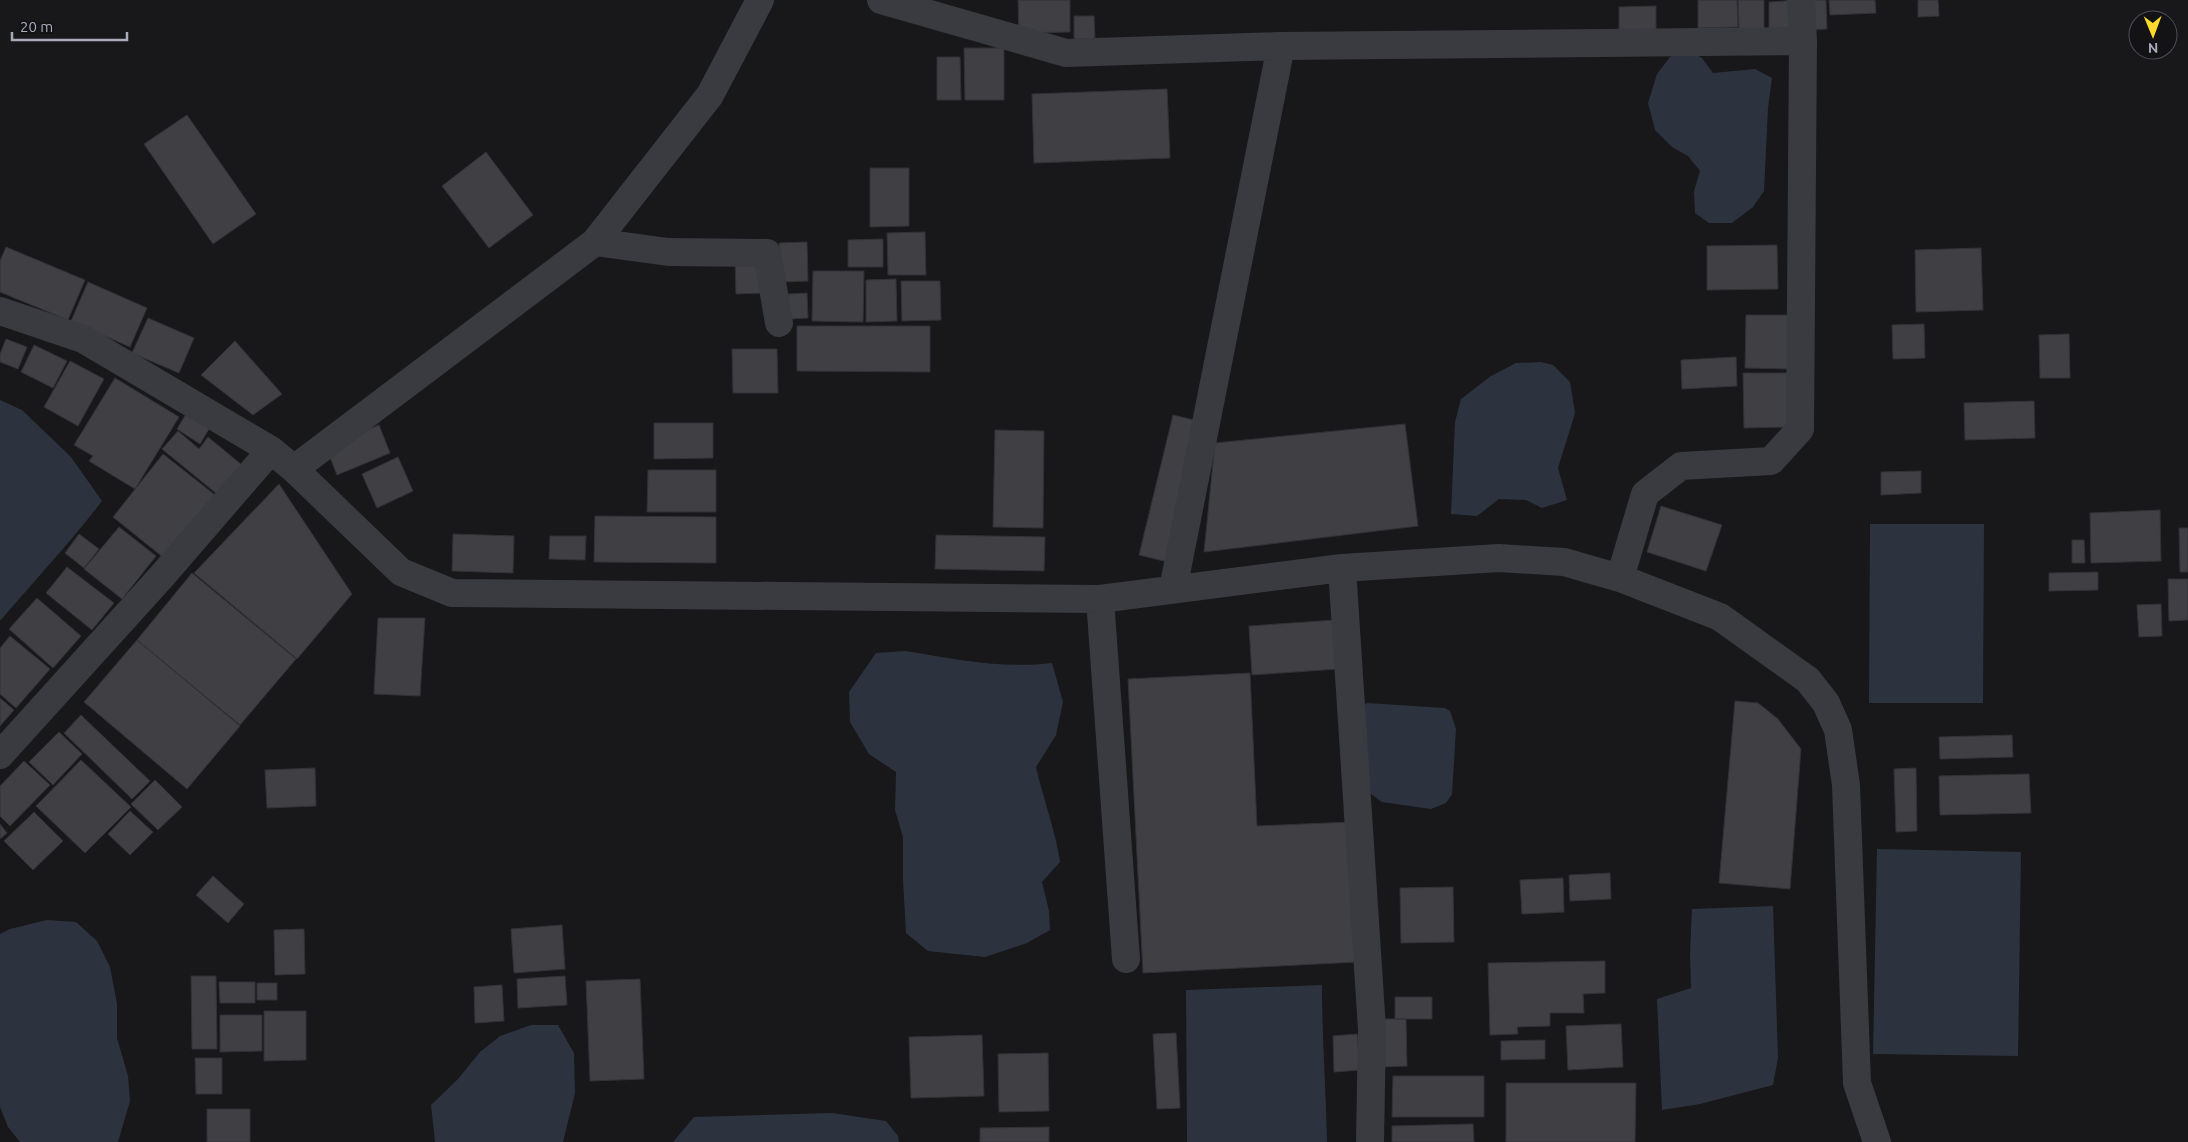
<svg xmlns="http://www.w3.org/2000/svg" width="2188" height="1142" font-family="Ubuntu,sans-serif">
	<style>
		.water { fill: #2c333f }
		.building { fill: #3f3f44; stroke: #323136 }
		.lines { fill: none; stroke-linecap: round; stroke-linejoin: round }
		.street { stroke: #3a3a41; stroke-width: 28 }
	</style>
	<rect width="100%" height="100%" fill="#18171a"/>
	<!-- water -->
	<path class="water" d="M 1689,50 L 1702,58 L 1713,73 L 1755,69 L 1772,78 L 1768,108 L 1764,191 L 1753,207 L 1732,223 L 1709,223 L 1695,213 L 1694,191 L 1700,171 L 1688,156 L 1672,147 L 1655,130 L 1648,103 L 1657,74 L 1670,57 Z
		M 1541,362 L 1553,365 L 1570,382 L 1575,413 L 1558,468 L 1567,500 L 1542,508 L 1526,500 L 1499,499 L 1477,516 L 1451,514 L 1455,422 L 1461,399 L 1491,376 L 1516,363 Z
		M 0,400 L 22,410 L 71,457 L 102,501 C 70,543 34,581 0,621 Z
		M 1870,524 L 1984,524 L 1983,703 L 1869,703 Z
		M 905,651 C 955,659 1001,669 1052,663 L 1063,702 L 1056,735 L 1036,767 C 1043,798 1056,832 1060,862 L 1042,882 L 1049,911 L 1050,930 L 1027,943 L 985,957 L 928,951 L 906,933 L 903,880 L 903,837 L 895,810 L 896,772 L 869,754 L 850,722 L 849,692 L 876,653 Z
		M 1367,703 L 1445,708 L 1450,711 L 1456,729 L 1452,794 L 1446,803 L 1431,809 L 1382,802 L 1367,791 L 1362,707 Z
		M 1877,849 L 2021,852 L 2018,1056 L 1873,1054 Z
		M 1773,906 L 1778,1058 L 1773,1085 L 1700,1104 L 1662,1110 L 1657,999 L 1691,988 L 1690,952 L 1692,909 Z
		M 47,920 L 76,922 L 97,941 L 110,967 L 117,1004 L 117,1038 L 128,1076 L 130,1101 L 118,1142 L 20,1142 L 8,1127 L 0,1107 L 0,934 L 10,929 Z
		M 1322,985 C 1322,1038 1326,1090 1327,1142 L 1187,1142 L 1186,990 Z
		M 531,1025 L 558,1025 L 574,1053 L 575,1093 L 563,1142 L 435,1142 L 431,1105 L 458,1079 L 480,1052 L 500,1036 Z
		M 832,1113 L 886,1121 L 898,1136 L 899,1142 L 673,1142 L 694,1117 Z"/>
	<!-- building -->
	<path class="building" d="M 1018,0 L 1070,0 L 1070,32 L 1019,33 Z
		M 1698,0 L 1737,0 L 1738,27 L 1698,28 Z
		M 1738,0 L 1764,0 L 1764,30 L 1739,30 Z
		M 1799,0 L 1800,37 L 1769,38 L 1769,2 Z
		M 1803,0 L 1826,0 L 1827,29 L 1804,30 Z
		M 1829,0 L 1875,0 L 1876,13 L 1830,15 Z
		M 1918,0 L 1938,0 L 1939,16 L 1918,17 Z
		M 1656,6 L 1656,35 L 1619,35 L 1619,7 Z
		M 1074,16 L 1094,16 L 1095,39 L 1074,39 Z
		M 964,48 L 1004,48 L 1004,100 L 965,100 Z
		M 937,57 L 960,57 L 961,100 L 937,100 Z
		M 1167,89 L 1170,158 L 1034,163 L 1032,94 Z
		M 187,115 L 256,214 L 213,244 L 144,144 Z
		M 486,152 L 533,215 L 489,248 L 442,186 Z
		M 870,168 L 909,168 L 909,226 L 870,227 Z
		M 925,232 L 926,275 L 888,275 L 887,233 Z
		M 883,239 L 883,267 L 848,267 L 848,240 Z
		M 807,242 L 808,281 L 780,282 L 779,243 Z
		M 1777,245 L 1778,289 L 1707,290 L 1707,246 Z
		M 6,247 L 85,280 L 68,320 L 0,292 L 0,261 Z
		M 1981,248 L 1983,310 L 1916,312 L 1915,250 Z
		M 762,258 L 763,293 L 736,294 L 735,259 Z
		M 813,271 L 864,271 L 863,322 L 812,321 Z
		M 896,279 L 897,321 L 866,322 L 866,280 Z
		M 901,281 L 940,281 L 941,320 L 902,321 Z
		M 88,282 L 147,308 L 130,347 L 71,321 Z
		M 807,293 L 808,318 L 789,319 L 788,294 Z
		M 1746,315 L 1788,315 L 1788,369 L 1745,368 Z
		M 148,318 L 194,338 L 179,373 L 132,353 Z
		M 1924,324 L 1925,358 L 1893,359 L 1892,325 Z
		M 797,326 L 930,326 L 930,372 L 797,371 Z
		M 2069,334 L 2070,378 L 2040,378 L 2039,335 Z
		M 6,339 L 27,347 L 18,369 L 0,362 L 0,354 Z
		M 235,341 L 282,394 L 253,415 L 201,375 Z
		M 34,345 L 67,361 L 53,388 L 21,372 Z
		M 732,349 L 777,349 L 778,393 L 733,393 Z
		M 1736,357 L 1737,386 L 1682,389 L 1681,360 Z
		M 70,361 L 104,379 L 78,426 L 44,407 Z
		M 1743,373 L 1788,373 L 1789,427 L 1744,428 Z
		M 115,378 L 179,417 L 135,489 L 89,461 L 93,456 L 74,445 Z
		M 2034,401 L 2035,438 L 1965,440 L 1964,403 Z
		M 189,409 L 212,424 L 200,444 L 177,429 Z
		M 1173,415 L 1202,422 L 1168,562 L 1139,555 Z
		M 654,423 L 713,423 L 713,458 L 654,459 Z
		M 1405,424 L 1418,526 L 1204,552 L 1215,443 Z
		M 379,425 L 390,453 L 337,475 L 326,447 Z
		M 995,430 L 1044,431 L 1043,528 L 993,527 Z
		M 178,431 L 199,449 L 208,437 L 242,465 L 217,494 L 162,449 Z
		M 163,454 L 215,495 L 164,558 L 113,517 Z
		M 398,457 L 413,491 L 377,508 L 362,474 Z
		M 648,470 L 716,470 L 716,512 L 647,512 Z
		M 1921,471 L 1921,493 L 1881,495 L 1881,472 Z
		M 279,484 L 352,594 L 297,659 L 194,573 Z
		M 1661,506 L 1722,525 L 1706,571 L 1647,552 Z
		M 2160,510 L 2161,561 L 2091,563 L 2090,513 Z
		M 595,516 L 716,517 L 716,563 L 594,562 Z
		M 119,527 L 156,556 L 122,599 L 84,569 Z
		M 2179,528 L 2188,528 L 2188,572 L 2180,572 Z
		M 79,534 L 99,549 L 84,568 L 65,553 Z
		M 453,534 L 514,536 L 513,573 L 452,571 Z
		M 936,535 L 1045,537 L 1044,571 L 935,569 Z
		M 550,536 L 586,536 L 585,560 L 549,559 Z
		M 2072,540 L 2084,540 L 2085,563 L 2072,563 Z
		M 67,567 L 114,603 L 92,630 L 46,593 Z
		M 2098,572 L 2098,590 L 2049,591 L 2049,573 Z
		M 192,573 L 296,659 L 240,725 L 137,640 Z
		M 2168,579 L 2188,579 L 2188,620 L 2169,621 Z
		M 37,598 L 81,636 L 53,668 L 9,629 Z
		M 2161,604 L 2162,636 L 2139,637 L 2137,605 Z
		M 378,618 L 425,618 L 420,696 L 374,694 Z
		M 1335,620 L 1338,669 L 1252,675 L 1249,626 Z
		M 10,636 L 50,669 L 16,708 L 0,694 L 0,648 Z
		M 137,640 L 240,726 L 187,789 L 84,702 Z
		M 1250,673 L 1257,826 L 1350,822 L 1357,962 L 1143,973 L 1128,679 Z
		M 0,698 L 14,710 L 0,726 Z
		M 1735,701 L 1758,703 L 1778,719 L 1801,749 L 1790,889 L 1719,883 Z
		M 81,715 L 150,781 L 132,799 L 64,733 Z
		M 59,732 L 82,754 L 53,785 L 29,762 Z
		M 2012,735 L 2013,757 L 1940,759 L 1939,737 Z
		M 81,760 L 131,807 L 85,853 L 36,806 Z
		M 24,761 L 50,785 L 10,826 L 0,816 L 0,786 Z
		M 315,768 L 316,806 L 267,808 L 265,770 Z
		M 1916,768 L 1917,831 L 1896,832 L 1894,769 Z
		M 2029,774 L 2031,813 L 1940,815 L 1939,776 Z
		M 155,780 L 182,807 L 158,830 L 131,804 Z
		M 130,811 L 153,832 L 130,855 L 108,834 Z
		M 34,812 L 63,841 L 33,870 L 4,841 Z
		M 0,824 L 7,833 L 0,839 Z
		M 1610,873 L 1611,899 L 1570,901 L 1569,875 Z
		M 213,876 L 244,904 L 228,923 L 196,895 Z
		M 1563,878 L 1564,912 L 1522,914 L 1520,880 Z
		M 1453,887 L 1454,942 L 1401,943 L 1400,888 Z
		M 562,925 L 565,969 L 514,973 L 511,929 Z
		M 304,929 L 305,974 L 275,975 L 274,930 Z
		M 1605,961 L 1605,993 L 1583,994 L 1584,1013 L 1550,1013 L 1550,1026 L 1517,1027 L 1518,1034 L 1490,1035 L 1488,963 Z
		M 191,976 L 216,976 L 217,1049 L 192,1049 Z
		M 565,976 L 567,1005 L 518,1008 L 517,979 Z
		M 640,979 L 644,1079 L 590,1081 L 586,981 Z
		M 219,982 L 255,982 L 255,1003 L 220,1003 Z
		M 257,983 L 277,983 L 277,1000 L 257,1000 Z
		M 502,985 L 504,1021 L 475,1023 L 474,987 Z
		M 1395,997 L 1432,997 L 1432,1019 L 1395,1019 Z
		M 264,1011 L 306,1011 L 306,1060 L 264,1061 Z
		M 220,1015 L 262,1015 L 262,1051 L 220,1052 Z
		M 1380,1019 L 1406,1019 L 1407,1066 L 1381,1067 Z
		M 1621,1024 L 1623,1067 L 1568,1070 L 1566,1026 Z
		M 1176,1033 L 1180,1108 L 1157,1109 L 1153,1034 Z
		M 1357,1034 L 1360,1070 L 1334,1072 L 1333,1036 Z
		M 982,1035 L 984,1096 L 911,1098 L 909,1037 Z
		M 1545,1040 L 1545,1059 L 1501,1060 L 1501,1041 Z
		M 1048,1053 L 1049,1111 L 999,1112 L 998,1054 Z
		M 195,1058 L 222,1058 L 222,1094 L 196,1094 Z
		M 1393,1076 L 1484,1076 L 1484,1117 L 1392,1117 Z
		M 1506,1083 L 1636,1083 L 1635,1142 L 1506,1142 Z
		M 207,1109 L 250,1109 L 250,1142 L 207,1142 Z
		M 1473,1124 L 1474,1142 L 1392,1142 L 1392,1126 Z
		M 1049,1127 L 1049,1142 L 980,1142 L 980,1128 Z"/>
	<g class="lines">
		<!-- street -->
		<path class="street" d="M 881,0 L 1066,53 L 1281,46 L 1173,589
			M 1281,46 L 1803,41 L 1801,0
			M 595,242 L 668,252 L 767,253 L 779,323
			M 0,311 L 83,339 L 271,450 L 294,469 L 401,572 L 452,593 L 1100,599 L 1342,568 L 1499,558 L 1564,562 L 1620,578 L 1720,617 L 1808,680 L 1826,703 L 1838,730 L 1846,785 L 1857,1083 L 1877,1142
			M 294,469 L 595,242 L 710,95 L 760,0
			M 1342,568 L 1372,1029 L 1370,1142
			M 1620,578 L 1645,494 L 1681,466 L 1771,461 L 1800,429 L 1803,41
			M 1100,599 L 1126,959
			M 0,755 L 162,576 L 271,450"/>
	</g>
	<!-- north arrow -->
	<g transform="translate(2153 35) rotate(179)"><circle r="24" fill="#131215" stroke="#4f4f57"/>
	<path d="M0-4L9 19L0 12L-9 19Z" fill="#fdda2c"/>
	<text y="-8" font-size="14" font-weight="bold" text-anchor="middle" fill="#a9abba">N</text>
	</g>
	<!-- scale -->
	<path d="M12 32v8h115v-8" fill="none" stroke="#a9abba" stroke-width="2.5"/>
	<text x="20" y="32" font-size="15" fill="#a9abba" stroke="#131215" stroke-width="4" paint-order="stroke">20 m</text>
</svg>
